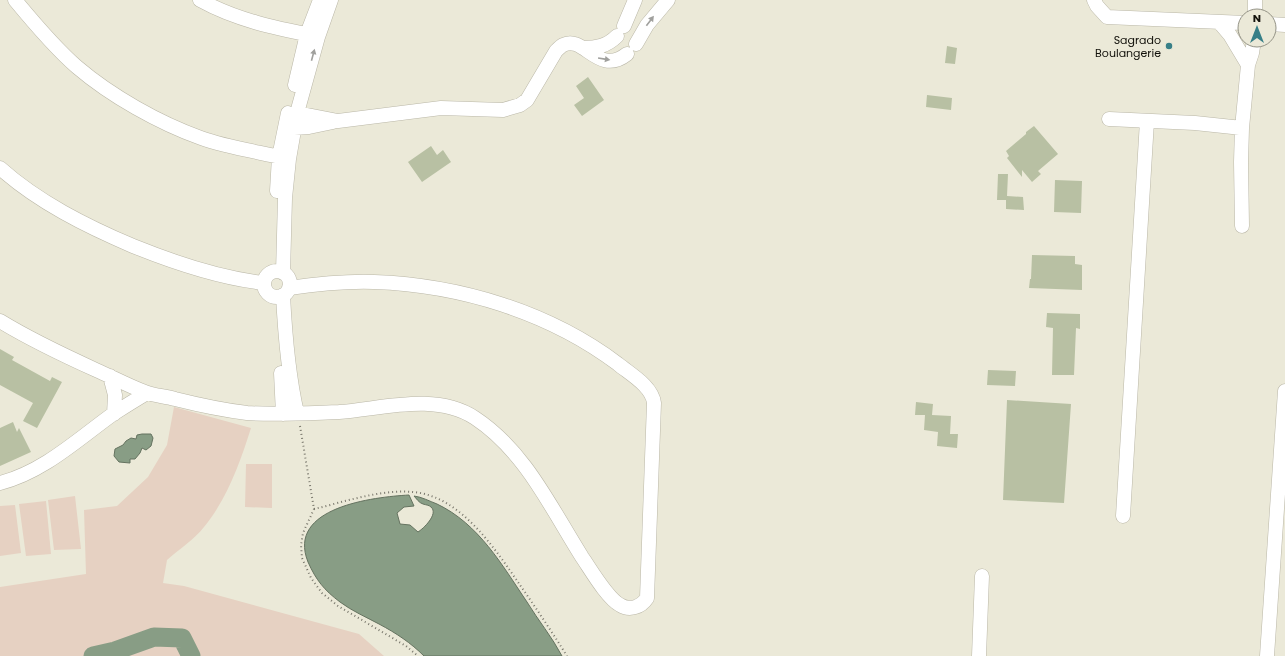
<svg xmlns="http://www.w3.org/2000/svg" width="1285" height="656" font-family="Poppins,sans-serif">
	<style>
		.green { fill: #e6d1c2 }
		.water { fill: #889d85; stroke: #657360 }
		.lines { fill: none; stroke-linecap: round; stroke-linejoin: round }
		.river { stroke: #889d85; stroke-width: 19 }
		.building { fill: #b8c0a3 }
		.minor-casing { stroke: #bab7a7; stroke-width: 15 }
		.path { stroke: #79776c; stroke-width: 2; stroke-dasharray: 1 3; stroke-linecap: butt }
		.minor { stroke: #fff; stroke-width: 14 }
		.oneway { fill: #a0a09d }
		.poi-dot { fill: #377f87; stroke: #ebe9d8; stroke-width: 1.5 }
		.labels { text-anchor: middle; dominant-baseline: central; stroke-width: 3; stroke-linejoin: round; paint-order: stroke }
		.poi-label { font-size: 11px; fill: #12110b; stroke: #ebe9d8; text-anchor: end }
	</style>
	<rect width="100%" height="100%" fill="#ebe9d8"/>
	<!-- green -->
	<path class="green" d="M 174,407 L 251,428 C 240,463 227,499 204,527 C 194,540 179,549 167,560 L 163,583 L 184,586 L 359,634 L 384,656 L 0,656 L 0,587 L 86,574 L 84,510 L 117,506 L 148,477 L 167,445 Z
		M 246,464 L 272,464 L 272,508 L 245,507 Z
		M 75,496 L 81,549 L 54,550 L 48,500 Z
		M 46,501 L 51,554 L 26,556 L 19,504 Z
		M 15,505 L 21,553 L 0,556 L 0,506 Z"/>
	<!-- water -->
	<path class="water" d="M 142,434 L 151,434 L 153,438 L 151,446 L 146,450 L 142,448 L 140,453 L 135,459 L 130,459 L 130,463 L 119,462 L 114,456 L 115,449 L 123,445 L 126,441 L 131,438 L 136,439 L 137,435 Z
		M 409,495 L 414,506 L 404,507 L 397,513 L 400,524 L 410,525 L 418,532 C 423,529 439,514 431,507 C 429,505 426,505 423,504 C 419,503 416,498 414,496 C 422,497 429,501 437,504 C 479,524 502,565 527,602 C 538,620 552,637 562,656 L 424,656 C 411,643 396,633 379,624 C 366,617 352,611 340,602 C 324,590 316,580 308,562 C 286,507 374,497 409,495 Z"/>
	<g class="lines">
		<!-- river -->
		<path class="river" d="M 93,656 L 115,651 L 154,637 L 182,638 L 191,656"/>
	</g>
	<!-- building -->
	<path class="building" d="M 947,46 L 957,48 L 955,64 L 945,63 Z
		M 588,77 L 604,100 L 582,116 L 574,105 L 584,98 L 576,86 Z
		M 927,95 L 952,98 L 951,110 L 926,107 Z
		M 1034,126 L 1058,154 L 1038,171 L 1041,174 L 1032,182 L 1022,170 L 1022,177 L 1007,158 L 1009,156 L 1006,151 L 1026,134 L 1026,132 Z
		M 431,146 L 437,155 L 443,150 L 451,162 L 422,182 L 408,162 Z
		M 998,174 L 1008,174 L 1007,196 L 1023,197 L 1024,210 L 1006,209 L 1006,200 L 997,200 Z
		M 1055,180 L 1082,181 L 1081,213 L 1054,212 Z
		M 1032,255 L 1075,256 L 1075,264 L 1082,265 L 1082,290 L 1029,288 L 1030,279 L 1031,279 Z
		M 1047,313 L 1080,314 L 1080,329 L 1076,328 L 1074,375 L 1052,375 L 1053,328 L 1046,327 Z
		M 0,349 L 14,357 L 12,360 L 50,381 L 52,377 L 62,382 L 37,428 L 23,421 L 33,403 L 0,385 Z
		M 988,370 L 1016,371 L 1015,386 L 987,385 Z
		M 1007,400 L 1071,404 L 1064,503 L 1003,500 Z
		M 916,402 L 933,404 L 932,415 L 951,416 L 950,434 L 958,434 L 957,448 L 937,446 L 938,432 L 924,430 L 925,415 L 915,415 Z
		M 13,422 L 17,432 L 19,428 L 31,452 L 0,466 L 0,428 Z"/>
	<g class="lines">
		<!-- minor casing -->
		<g class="minor-casing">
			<path id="minor" d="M 15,0 C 34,23 55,48 77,67 C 111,96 159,123 201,138 C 229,148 260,152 289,159
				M 200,0 C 236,20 275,28 315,36
				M 1094,0 L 1097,6 L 1107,17 L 1245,23
				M 1255,16 L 1255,0
				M 1219,22 L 1230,35 L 1248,65
				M 1269,24 L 1285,25
				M 624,26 L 635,0
				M 636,44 L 647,25 L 668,0
				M 583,48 C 597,48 607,46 617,36
				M 295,85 L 307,34 L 320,0
				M 297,113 L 338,121 L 441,108 L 503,110 L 520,105 L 527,100 L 556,51 C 558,49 561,46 563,45 C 584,34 598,77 627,54
				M 1109,119 L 1195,123 L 1242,128
				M 294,128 L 309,127 L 333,122
				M 0,168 C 38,202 86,226 133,246 C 175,263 219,278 264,283
				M 277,191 L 279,157 L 288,113
				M 1242,226 L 1241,162 L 1242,128 L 1248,65 L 1252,53 L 1254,40
				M264 284a13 13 0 1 1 26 0a13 13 0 1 1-26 0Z
				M 283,273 L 285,198 L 289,159 L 297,113 L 318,37 L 331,0
				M 283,295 C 285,335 288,374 297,413
				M 0,321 C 31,340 63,355 96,370 C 112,377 129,386 145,392 C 155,396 165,396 175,399 C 199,405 222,410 247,413 C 277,415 309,413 339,412 C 382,409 435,392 475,418 C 525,451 551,508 582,557 C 591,570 607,598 620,605 C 630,611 641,607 647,598 L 654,403 C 652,386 630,374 618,364 C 549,312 460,285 374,282 C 346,281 317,284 289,288
				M 281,373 L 283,414
				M 110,376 L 115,395 L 114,414
				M 0,483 C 43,472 77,440 113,414 C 124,407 135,400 147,393
				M 1123,516 L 1147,121
				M 979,656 L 982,576
				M 1267,656 L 1285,391"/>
		</g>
		<!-- path -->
		<path class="path" d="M 300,426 L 314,509 L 303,533 L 301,545 L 302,558 L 311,578 L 322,593 L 338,606 L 406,646 L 418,656
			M 314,509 C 344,502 381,489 413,492 C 461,496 495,549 520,585 C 536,608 552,632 567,656"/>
		<!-- minor -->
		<use href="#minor" class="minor"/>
	</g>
	<!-- one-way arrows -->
	<defs><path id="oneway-solid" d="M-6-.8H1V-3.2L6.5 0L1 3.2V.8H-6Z"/></defs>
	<g class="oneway">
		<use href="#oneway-solid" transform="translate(650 21) rotate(-53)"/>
		<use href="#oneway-solid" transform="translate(313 55) rotate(-75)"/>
		<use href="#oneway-solid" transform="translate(604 59) rotate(9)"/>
	</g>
	<!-- markers -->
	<circle class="poi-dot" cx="1169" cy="46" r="4"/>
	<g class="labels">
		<!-- poi labels -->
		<g class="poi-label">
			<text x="1161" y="40">Sagrado<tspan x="1161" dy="13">Boulangerie</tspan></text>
		</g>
	</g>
	<!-- north arrow -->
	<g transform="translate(1257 28)"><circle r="19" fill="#ebe9d8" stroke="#949386"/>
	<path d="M0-3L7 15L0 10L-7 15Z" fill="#377f87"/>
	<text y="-6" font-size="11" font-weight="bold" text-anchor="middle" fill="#12110b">N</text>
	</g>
</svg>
